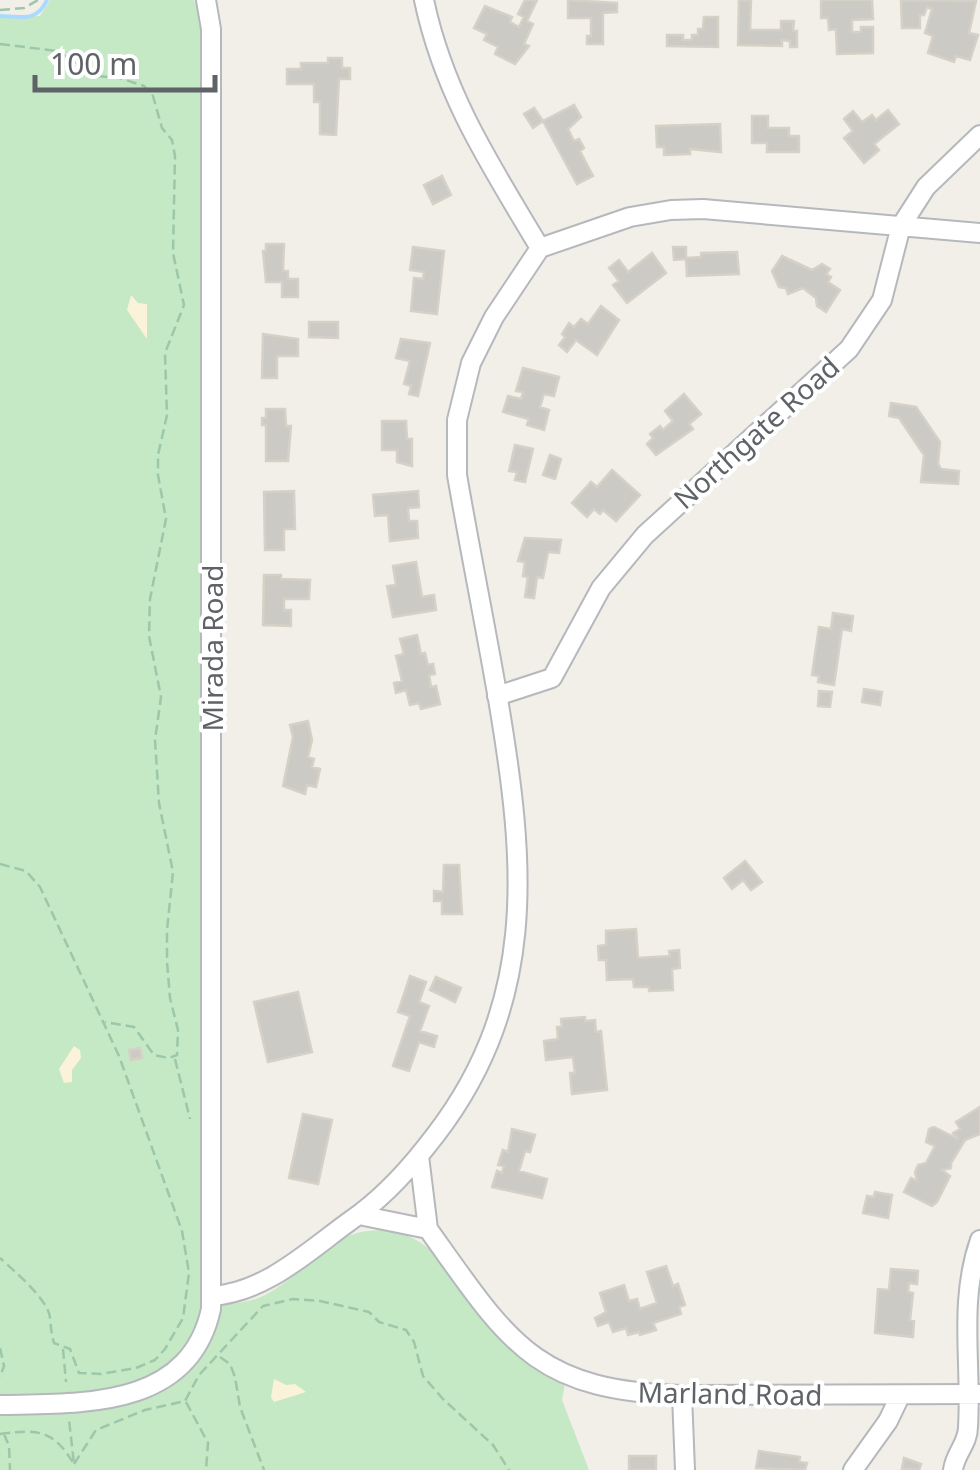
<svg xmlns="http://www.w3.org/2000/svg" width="980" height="1470" font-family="'Noto Sans',sans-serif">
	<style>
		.green { fill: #c5e8c5 }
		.sand { fill: #fbf3d9 }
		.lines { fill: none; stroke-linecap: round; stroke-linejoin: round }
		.stream { stroke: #aadaff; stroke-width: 4 }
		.building { fill: #cccac5; stroke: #d6d1c6; stroke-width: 2.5 }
		.minor-casing { stroke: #b5b8bc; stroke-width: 22 }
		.path { stroke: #9cc7a9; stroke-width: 2.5; stroke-dasharray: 10 5; stroke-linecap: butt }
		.minor { stroke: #fff; stroke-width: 18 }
		.labels { text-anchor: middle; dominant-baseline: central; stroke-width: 8; stroke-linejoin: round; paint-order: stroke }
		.street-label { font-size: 28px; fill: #5f6368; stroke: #fff }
	</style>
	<rect width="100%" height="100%" fill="#f1efe8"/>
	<!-- green -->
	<path class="green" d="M 50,0 L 194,0 L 200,17 L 201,1094 L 205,1305 C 224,1305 247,1304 265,1295 C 301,1277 326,1236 368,1231 C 434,1223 456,1286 491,1329 C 512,1354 537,1369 565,1383 L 562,1400 L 589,1470 L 0,1470 L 0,17 L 40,16 Z"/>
	<!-- sand -->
	<path class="sand" d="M 131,295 L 138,303 L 147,304 L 147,339 L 127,310 Z
		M 74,1046 L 80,1050 L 81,1058 L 72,1070 L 72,1082 L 64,1083 L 59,1069 Z
		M 274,1379 L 286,1385 L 295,1384 L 306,1392 L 274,1402 L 271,1397 Z"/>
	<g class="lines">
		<!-- stream -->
		<path class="stream" d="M 0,16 C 22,17 37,22 47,0"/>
	</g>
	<!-- building -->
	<path class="building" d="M 525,0 L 537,0 L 527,21 L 533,24 L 524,44 L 529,46 L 515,64 L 495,54 L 498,47 L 484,40 L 487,34 L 474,28 L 485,6 L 512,17 L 510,22 L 519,27 L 524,17 L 518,14 Z
		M 568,0 L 617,3 L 617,12 L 603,13 L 603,44 L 587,44 L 587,36 L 591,36 L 591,18 L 568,18 Z
		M 739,0 L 751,0 L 750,30 L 781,30 L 781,21 L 794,21 L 793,31 L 797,31 L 797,47 L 790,47 L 790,41 L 782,40 L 782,46 L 738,45 Z
		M 821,0 L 872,0 L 873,19 L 852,20 L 852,32 L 861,32 L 861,27 L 873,27 L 873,53 L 837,54 L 836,29 L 829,30 L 828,18 L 821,18 Z
		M 901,0 L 976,1 L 969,33 L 978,35 L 970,60 L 956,56 L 954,62 L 928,53 L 933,36 L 925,33 L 932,9 L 927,7 L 924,15 L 920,15 L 920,28 L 902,28 Z
		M 704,17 L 718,17 L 718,47 L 667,46 L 667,35 L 683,35 L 683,40 L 692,40 L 692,35 L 698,35 L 698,29 L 703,29 Z
		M 328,58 L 342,58 L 342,68 L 350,68 L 350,79 L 339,79 L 336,135 L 320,134 L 320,102 L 314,102 L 314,84 L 287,84 L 287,69 L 301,69 L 301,63 L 328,63 Z
		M 574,105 L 581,117 L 568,129 L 574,141 L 579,139 L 584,148 L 580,151 L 593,176 L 577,184 L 543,121 Z
		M 534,108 L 543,121 L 533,128 L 524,114 Z
		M 888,110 L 899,124 L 874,144 L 879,150 L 864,163 L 844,138 L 853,131 L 844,119 L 853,111 L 862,122 L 872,115 L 876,120 Z
		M 752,116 L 768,116 L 768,128 L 789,128 L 789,136 L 799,136 L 799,152 L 767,152 L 767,143 L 752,143 Z
		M 720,124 L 721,152 L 690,149 L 690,154 L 664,155 L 664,147 L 657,147 L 656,126 Z
		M 442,176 L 451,195 L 433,204 L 424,185 Z
		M 266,244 L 284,244 L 283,271 L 288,271 L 288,279 L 298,279 L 298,297 L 282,297 L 282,282 L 266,282 L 263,251 L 266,251 Z
		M 413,247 L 444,251 L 437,314 L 411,311 L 414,278 L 423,279 L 424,272 L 410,270 Z
		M 673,247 L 686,247 L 686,258 L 701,257 L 701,253 L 737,252 L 739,274 L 687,276 L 686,259 L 674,260 Z
		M 652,253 L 666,273 L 627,303 L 613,285 L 619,281 L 609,268 L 619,260 L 628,272 Z
		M 782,256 L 812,270 L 822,264 L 830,269 L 826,274 L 831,277 L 828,282 L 840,290 L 826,312 L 817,306 L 816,298 L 803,288 L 788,294 L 786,288 L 779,287 L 772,271 Z
		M 601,306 L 619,320 L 597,355 L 576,340 L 567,352 L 559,345 L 565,337 L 562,334 L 569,323 L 574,327 L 581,319 L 588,324 Z
		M 309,322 L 338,322 L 338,338 L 309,337 Z
		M 263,334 L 298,339 L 298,356 L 277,356 L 277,378 L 262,378 Z
		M 401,339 L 430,343 L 418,396 L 409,394 L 411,386 L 404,384 L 410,361 L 396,358 Z
		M 523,368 L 559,377 L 554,396 L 544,394 L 540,407 L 549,410 L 544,430 L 527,425 L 529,419 L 503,412 L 508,396 L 521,399 L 523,392 L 516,391 Z
		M 684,394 L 701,414 L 689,424 L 693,429 L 656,455 L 647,444 L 653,438 L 650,434 L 660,426 L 663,430 L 673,421 L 665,411 Z
		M 891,403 L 916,407 L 940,442 L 938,464 L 941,469 L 959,471 L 958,484 L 921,482 L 924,455 L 899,418 L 889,416 Z
		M 266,409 L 285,409 L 286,426 L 291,426 L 288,461 L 266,461 L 266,425 L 262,425 L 262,418 L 266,418 Z
		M 382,421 L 406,421 L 407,439 L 412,439 L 412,466 L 397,462 L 397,450 L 382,450 Z
		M 515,445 L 533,449 L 525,482 L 515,480 L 517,472 L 509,471 Z
		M 550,455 L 561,459 L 555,479 L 543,475 Z
		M 612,470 L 640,495 L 616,521 L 603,510 L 600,514 L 594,509 L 587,517 L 572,503 L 591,482 L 597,487 Z
		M 294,491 L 295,529 L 284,529 L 284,550 L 265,550 L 264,492 Z
		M 418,491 L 419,507 L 408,508 L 409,521 L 417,521 L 418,538 L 390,541 L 388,515 L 375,516 L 373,495 Z
		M 525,538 L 561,540 L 559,553 L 548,552 L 543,578 L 537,577 L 534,598 L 525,597 L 528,577 L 523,576 L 525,562 L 518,561 Z
		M 416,562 L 422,597 L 434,595 L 436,610 L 393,617 L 387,586 L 396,585 L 393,566 Z
		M 264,575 L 281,575 L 281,579 L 310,580 L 309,599 L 284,599 L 284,610 L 291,610 L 291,626 L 263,625 Z
		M 833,613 L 853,616 L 851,631 L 842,629 L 834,685 L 818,682 L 819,676 L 812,675 L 819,627 L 831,629 Z
		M 417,635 L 421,654 L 425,653 L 428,665 L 433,664 L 435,674 L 429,675 L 431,687 L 436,686 L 440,704 L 421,709 L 419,703 L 410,705 L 406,690 L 396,693 L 394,683 L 402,681 L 396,656 L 404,654 L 400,639 Z
		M 864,689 L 882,692 L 880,705 L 862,702 Z
		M 819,691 L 832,692 L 830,707 L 818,706 Z
		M 308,721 L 312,740 L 308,757 L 314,759 L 312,767 L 320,769 L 316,787 L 307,785 L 305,794 L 283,786 L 293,737 L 290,725 Z
		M 745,861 L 762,882 L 751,890 L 743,880 L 732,889 L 724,878 Z
		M 444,865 L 459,865 L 462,914 L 442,914 L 442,901 L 434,901 L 434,891 L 443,892 Z
		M 636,929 L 638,958 L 670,956 L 669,951 L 679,950 L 680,968 L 672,969 L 673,990 L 649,991 L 649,987 L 634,987 L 633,979 L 607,980 L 606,960 L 599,960 L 598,946 L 606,945 L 606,931 Z
		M 410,976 L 426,982 L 419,1002 L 429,1006 L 420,1031 L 437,1036 L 434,1047 L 419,1042 L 409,1071 L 393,1066 L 410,1016 L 398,1012 Z
		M 436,977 L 461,988 L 455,1002 L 430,990 Z
		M 298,992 L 312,1052 L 268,1062 L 254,1002 Z
		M 585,1017 L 585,1021 L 595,1020 L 596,1032 L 601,1031 L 607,1090 L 572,1094 L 570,1073 L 575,1073 L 573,1057 L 546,1060 L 544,1041 L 558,1039 L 557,1027 L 562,1027 L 561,1019 Z
		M 140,1048 L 142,1058 L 131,1060 L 129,1050 Z
		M 980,1107 L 980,1134 L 965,1140 L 951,1163 L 951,1168 L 942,1170 L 950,1176 L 937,1202 L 932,1206 L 904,1192 L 911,1178 L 917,1181 L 915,1172 L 918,1165 L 926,1163 L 935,1146 L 926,1142 L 929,1129 L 934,1127 L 958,1139 L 953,1133 L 960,1129 L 956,1122 Z
		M 303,1114 L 332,1120 L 318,1184 L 289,1178 Z
		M 512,1129 L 535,1135 L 530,1152 L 525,1151 L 519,1171 L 547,1179 L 542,1198 L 492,1187 L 497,1171 L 502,1173 L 504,1166 L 498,1165 L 503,1150 L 508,1152 Z
		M 875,1192 L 892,1195 L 888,1218 L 863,1213 L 867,1196 L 874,1197 Z
		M 666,1266 L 673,1286 L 678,1284 L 685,1305 L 679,1307 L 681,1314 L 653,1323 L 656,1330 L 640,1335 L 639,1332 L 628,1335 L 626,1328 L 613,1332 L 609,1322 L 598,1326 L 595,1318 L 606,1312 L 600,1293 L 624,1285 L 629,1301 L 637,1299 L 640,1309 L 657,1303 L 647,1272 Z
		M 891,1269 L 918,1271 L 917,1284 L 909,1283 L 908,1292 L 913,1293 L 910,1320 L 914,1321 L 913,1337 L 875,1333 L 878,1289 L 889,1290 Z
		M 759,1451 L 800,1457 L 799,1462 L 807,1463 L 805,1470 L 756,1468 Z
		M 629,1456 L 656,1456 L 656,1470 L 629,1470 Z
		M 904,1458 L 921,1464 L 919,1470 L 902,1469 Z"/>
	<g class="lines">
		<!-- minor casing -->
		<g class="minor-casing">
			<path id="minor" d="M 424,0 C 444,95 491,166 540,248
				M 497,696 L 552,678 L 601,588 L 645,535 L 849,349 L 882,300 L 901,226 L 926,187 L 980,135
				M 419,1156 L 428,1229
				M 359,1215 L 428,1229
				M 428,1229 C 508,1341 534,1391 682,1395 L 980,1394
				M 212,1296 C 266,1292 307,1252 350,1221 C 379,1201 404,1175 426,1147 C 540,1008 526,865 498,699 C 485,624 470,550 457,475 L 457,420 L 471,363 L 494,317 L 540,248 L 630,217 L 671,210 L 703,209 L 980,233
				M 682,1395 L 685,1470
				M 0,1405 C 80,1403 189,1410 211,1309 L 211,29 L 206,0
				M 853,1470 L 888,1421 L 900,1396
				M 953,1470 C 955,1453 968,1444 968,1427 C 972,1363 958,1302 980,1240"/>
		</g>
		<!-- path -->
		<path class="path" d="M 0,10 L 24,8 L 38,0
			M 0,44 L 57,51 L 97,76 L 120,78 L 144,86 L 153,96 L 162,128 L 172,140 L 175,156 L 173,253 L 184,305 L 165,353 L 167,415 L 158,455 L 158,475 L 166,519 L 150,599 L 149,636 L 161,697 L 155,740 L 159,803 L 173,872 L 167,930 L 167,962 L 170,998 L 178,1030 L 177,1055 L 169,1058 L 154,1055 L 134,1027 L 105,1022
			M 0,864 L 26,871 L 40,887 L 119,1056 L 182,1231 L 189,1273 L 183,1318 L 165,1349 L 155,1360 L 136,1368 L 101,1374 L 79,1373 L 70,1349 L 54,1343 C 51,1333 51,1327 50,1318 C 49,1300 13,1270 0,1258
			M 175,1059 L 190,1119
			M 0,1348 L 4,1366 L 0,1377
			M 63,1349 L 66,1382
			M 220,1357 L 230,1364 L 235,1377 L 240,1407 L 264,1470
			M 186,1402 L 208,1443 L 206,1470
			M 0,1434 C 40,1429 53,1430 74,1464 L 69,1420
			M 4,1434 L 9,1446 L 10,1470
			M 74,1464 L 96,1430 L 145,1410 L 185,1401 L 199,1375 L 263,1306 L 293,1299 L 320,1301 L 369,1312 L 379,1322 L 406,1330 L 414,1342 L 423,1376 L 443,1399 L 493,1445 L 509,1470"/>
		<!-- minor -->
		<use href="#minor" class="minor"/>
	</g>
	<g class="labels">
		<!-- street labels -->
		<g class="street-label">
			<text transform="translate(756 432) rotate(-42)">Northgate Road</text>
			<text transform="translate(212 648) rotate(-90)">Mirada Road</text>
			<text transform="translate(730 1393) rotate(1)">Marland Road</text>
		</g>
	</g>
	<!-- scale -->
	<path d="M35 75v15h180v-15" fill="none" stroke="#5f6368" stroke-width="5"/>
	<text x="50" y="75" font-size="30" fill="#5f6368" stroke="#ffffff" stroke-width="8" paint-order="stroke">100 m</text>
</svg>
